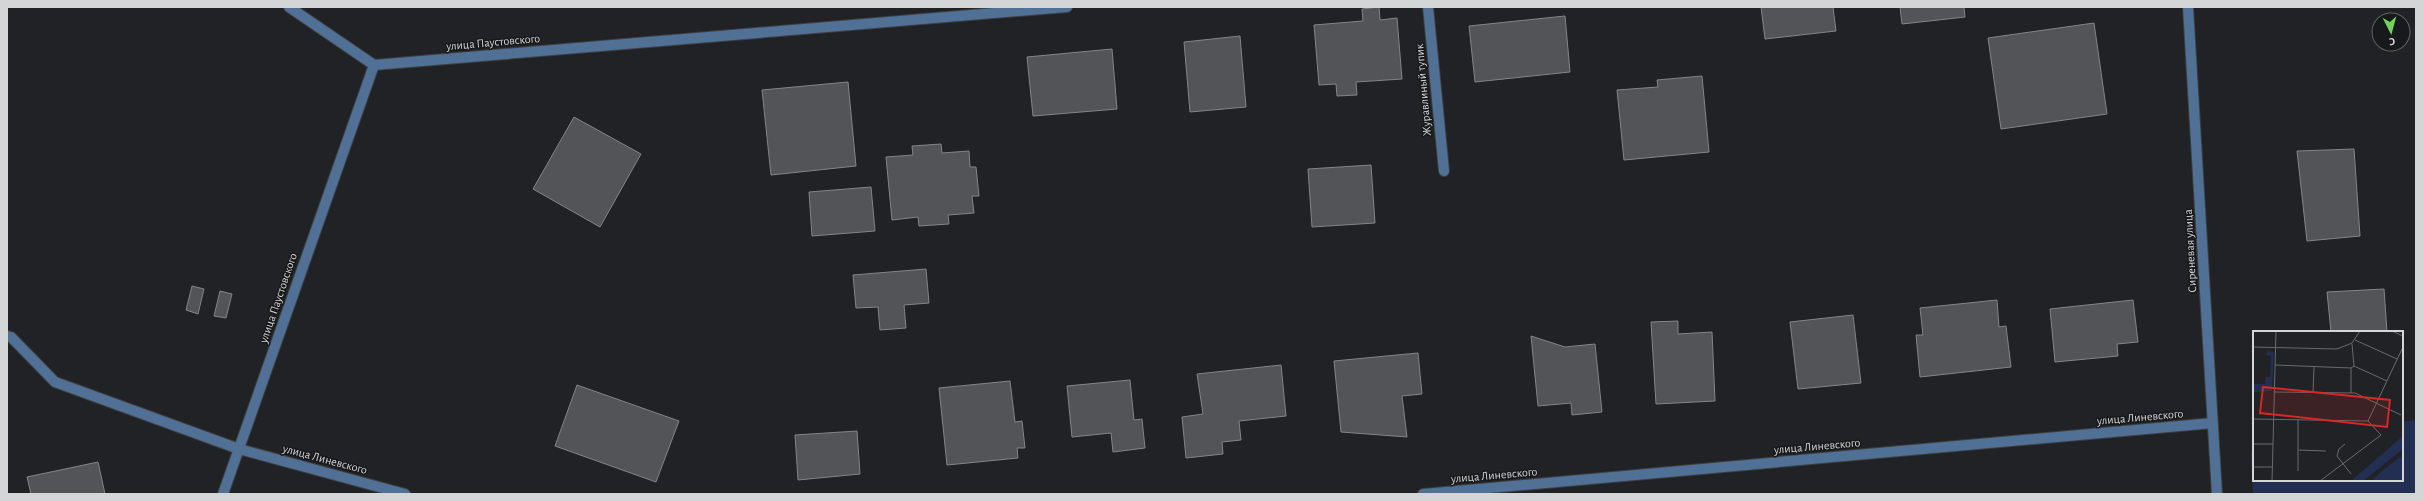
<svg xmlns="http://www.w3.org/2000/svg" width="2423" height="501" font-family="'Alegreya Sans',sans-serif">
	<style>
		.green { fill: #222f52 }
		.building { fill: #535457; stroke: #848588 }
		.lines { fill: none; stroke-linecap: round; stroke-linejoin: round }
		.minor-casing { stroke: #3e3f41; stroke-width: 12 }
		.minor { stroke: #507095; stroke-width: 10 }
		.labels { text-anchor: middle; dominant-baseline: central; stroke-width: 3; stroke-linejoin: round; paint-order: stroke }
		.street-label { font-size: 12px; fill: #d4d5d6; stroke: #18191b }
		.inset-road { fill: none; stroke: #696a6c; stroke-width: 1 }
		.view { fill: #d62828; fill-opacity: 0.15; stroke: #d62828; stroke-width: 2 }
		.inset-edge { fill: none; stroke: #d4d5d6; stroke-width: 2 }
	</style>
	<rect width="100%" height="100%" fill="#212225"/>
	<!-- green -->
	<path class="green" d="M 2416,420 L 2416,494 L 2253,494 L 2251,452 L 2254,451 L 2254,480 L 2402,480 L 2402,422 Z"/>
	<!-- building -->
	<path class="building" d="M 1379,7 L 1380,20 L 1397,18 L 1402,79 L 1356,82 L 1357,95 L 1337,96 L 1336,84 L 1319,85 L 1314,25 L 1363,21 L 1362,9 Z
		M 1761,7 L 1833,7 L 1836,31 L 1765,39 Z
		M 1900,7 L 1964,7 L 1965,17 L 1902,24 Z
		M 1565,16 L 1570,72 L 1475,82 L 1469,26 Z
		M 2094,23 L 2107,114 L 2001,129 L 1988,38 Z
		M 1240,36 L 1246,107 L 1190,112 L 1184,42 Z
		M 1112,49 L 1117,109 L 1033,116 L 1027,57 Z
		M 1702,76 L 1709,152 L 1624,160 L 1617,90 L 1658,87 L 1657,80 Z
		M 848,82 L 856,166 L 771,175 L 762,90 Z
		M 574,117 L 641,154 L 600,227 L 533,189 Z
		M 941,144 L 942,153 L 969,151 L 970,167 L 976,167 L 979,196 L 972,196 L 974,213 L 948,215 L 949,224 L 919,226 L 918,217 L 892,220 L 886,157 L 913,155 L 912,146 Z
		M 2354,149 L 2360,236 L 2307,241 L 2297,151 Z
		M 1371,165 L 1375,223 L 1312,227 L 1308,169 Z
		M 871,187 L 875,231 L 812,236 L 809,192 Z
		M 926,269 L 929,303 L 904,305 L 906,328 L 880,330 L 878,307 L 856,308 L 853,275 Z
		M 192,286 L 204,289 L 198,314 L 186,310 Z
		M 2384,289 L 2387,332 L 2331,332 L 2327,292 Z
		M 220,291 L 232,294 L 226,318 L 214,316 Z
		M 1997,300 L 1999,327 L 2006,326 L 2011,367 L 1920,377 L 1916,335 L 1923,335 L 1920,308 Z
		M 2133,300 L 2138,342 L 2117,344 L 2118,356 L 2055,362 L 2050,309 Z
		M 1853,315 L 1861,383 L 1798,389 L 1790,322 Z
		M 1678,321 L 1678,334 L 1712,332 L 1715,401 L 1656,404 L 1651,322 Z
		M 1531,336 L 1565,347 L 1595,344 L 1602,412 L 1572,415 L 1571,403 L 1538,406 Z
		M 1418,353 L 1422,394 L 1402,396 L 1407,437 L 1341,432 L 1334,361 Z
		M 1281,365 L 1286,416 L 1239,421 L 1241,440 L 1222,442 L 1223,454 L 1186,458 L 1182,417 L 1203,414 L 1197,374 Z
		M 1130,380 L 1134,420 L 1142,419 L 1145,448 L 1113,452 L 1111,433 L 1072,437 L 1067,386 Z
		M 1010,381 L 1015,422 L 1022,421 L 1025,448 L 1017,448 L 1018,458 L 947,465 L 939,388 Z
		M 577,385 L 679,421 L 656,482 L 555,446 Z
		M 857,431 L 860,474 L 798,480 L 795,435 Z
		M 98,462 L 105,494 L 31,494 L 27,477 Z"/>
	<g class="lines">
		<!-- minor casing -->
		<g class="minor-casing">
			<path id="minor" d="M 289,7 L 374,65
				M 1428,7 L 1444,171
				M 2188,7 L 2217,494
				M 374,65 L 1067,7
				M 7,336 L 11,337 L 55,382 L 239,449 L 405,494
				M 223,494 L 374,65
				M 1423,494 L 2213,423"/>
		</g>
		<!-- minor -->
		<use href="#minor" class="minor"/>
	</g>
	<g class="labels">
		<!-- street labels -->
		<g class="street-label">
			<text transform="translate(493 42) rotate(-5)">улица Паустовского</text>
			<text transform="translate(1423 90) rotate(-95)">Журавлиный тупик</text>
			<text transform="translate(2190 251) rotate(-93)">Сиреневая улица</text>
			<text transform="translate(278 298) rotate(-71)">улица Паустовского</text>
			<text transform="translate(2140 417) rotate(-5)">улица Линевского</text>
			<text transform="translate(1817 446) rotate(-5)">улица Линевского</text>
			<text transform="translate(325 459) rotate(15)">улица Линевского</text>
			<text transform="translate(1494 475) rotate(-5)">улица Линевского</text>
		</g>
	</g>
	<!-- overview -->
	<g transform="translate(2253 331)">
		<rect width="150" height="150" fill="#212225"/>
		<path d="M 14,20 L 21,21 L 19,60 L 0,61 L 0,53 L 12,53 L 13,46 L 17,46 L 18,25 L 13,24 ZM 150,105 L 150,118 L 110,150 L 98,150 ZM 150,124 L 150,150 L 118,150 L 130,139 Z" fill="#222f52"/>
		<path class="inset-road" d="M 139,0 L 150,5M 102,9 L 144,28M 99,13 L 101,35M 0,16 L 84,18 L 99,12 L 107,0M 22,34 L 98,37 L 101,35 L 134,50M 98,37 L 98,62M 21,61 L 102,62 L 148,84M 60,62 L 61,36M 0,88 L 115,90M 115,90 L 150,16M 0,113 L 20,113M 92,113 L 86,118 L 84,125 L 98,143M 45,119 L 73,120M 0,136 L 20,136M 45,140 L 45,89M 19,150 L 23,0M 67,150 L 128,104 L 115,90"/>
		<path class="view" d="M 10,56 L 137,69 L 134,96 L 7,82 Z"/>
		<rect width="150" height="150" class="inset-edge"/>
	</g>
	<!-- border -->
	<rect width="2423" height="501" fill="none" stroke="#d4d5d6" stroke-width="16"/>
	<!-- north arrow -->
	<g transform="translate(2391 32) rotate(174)"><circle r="19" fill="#18191b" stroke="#636466"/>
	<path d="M0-3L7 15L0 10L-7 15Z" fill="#73d25c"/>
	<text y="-6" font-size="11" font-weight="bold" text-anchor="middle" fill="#d4d5d6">С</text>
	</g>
</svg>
